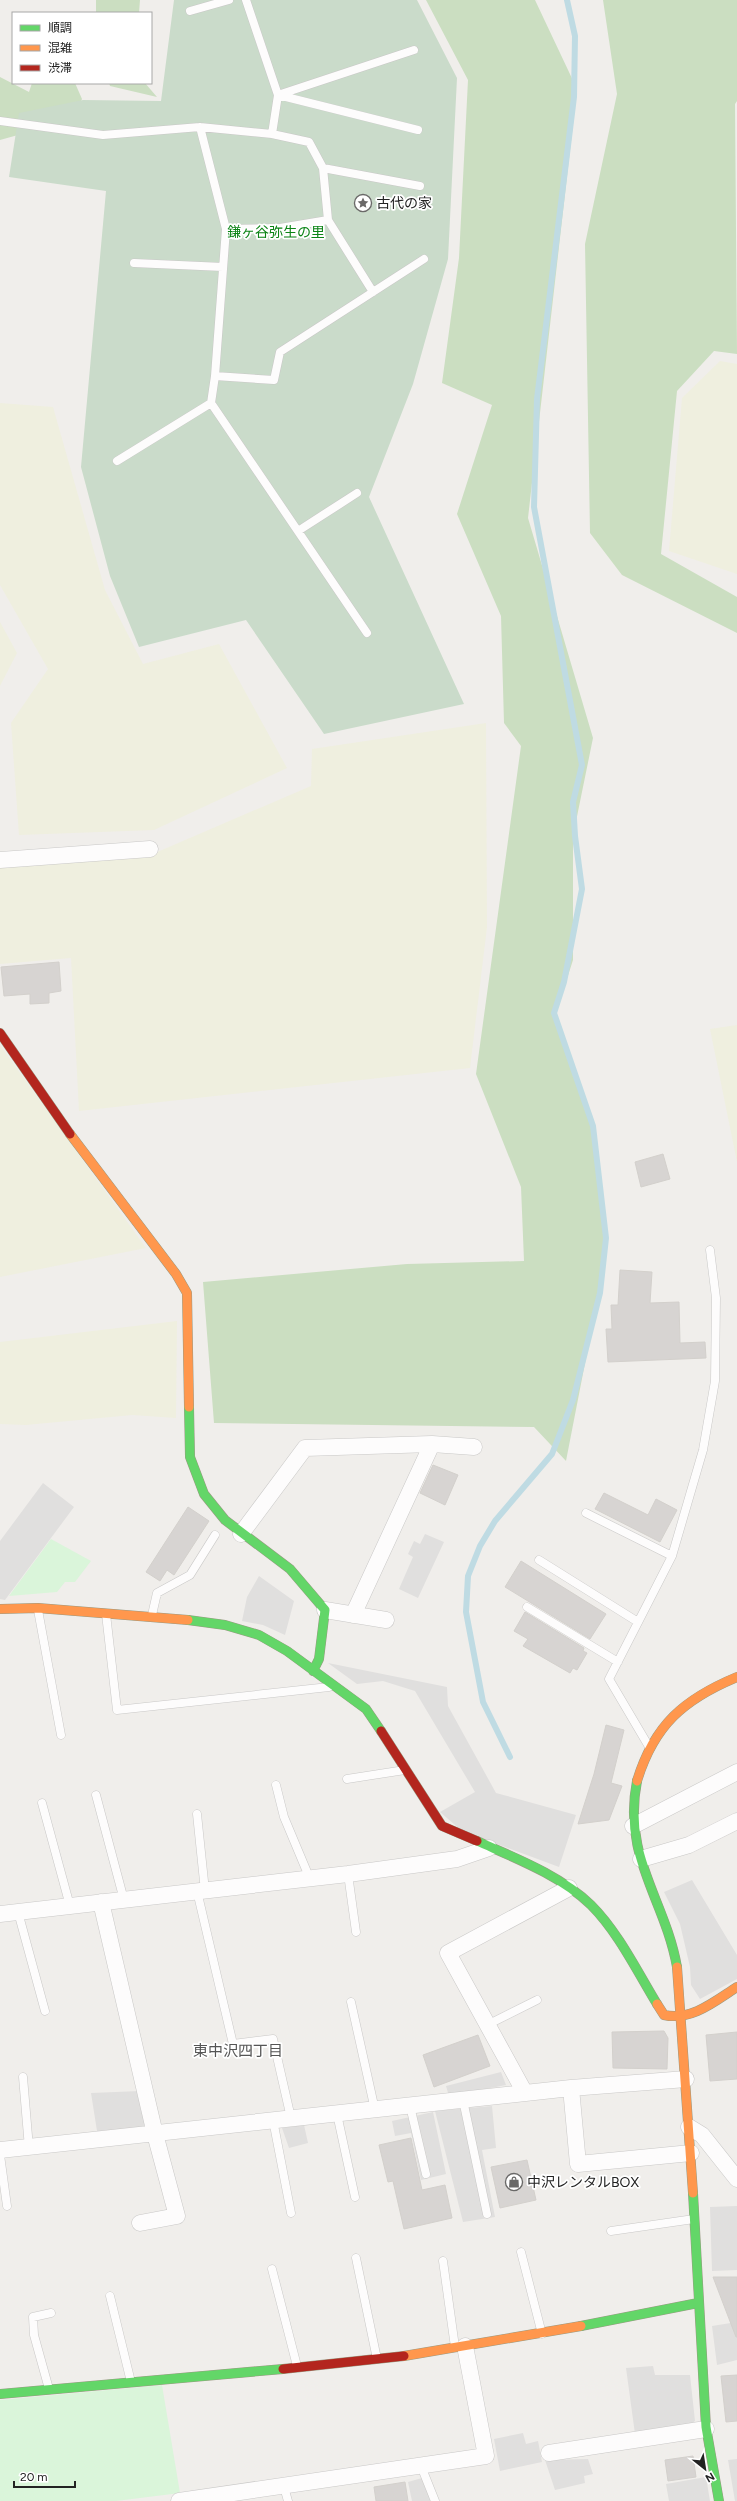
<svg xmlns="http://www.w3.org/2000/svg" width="737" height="2501" font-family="Figtree,'Noto Sans JP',sans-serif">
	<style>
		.farmland { fill: #efefdf }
		.forest { fill: #cbdec1 }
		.cemetery { fill: #cadbca }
		.park { fill: #daf5da }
		.parking { fill: #e0dfde }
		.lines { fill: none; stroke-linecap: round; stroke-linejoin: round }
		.stream { stroke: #bfdbe3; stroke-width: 6 }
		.building { fill: #d7d4d2; stroke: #d3d0cc }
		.lane-casing { stroke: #c9c8c7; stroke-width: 9 }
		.street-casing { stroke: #c9c8c7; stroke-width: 17 }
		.fast-casing { stroke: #999a82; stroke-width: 10 }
		.slow-casing { stroke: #999a82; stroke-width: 10 }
		.jam-casing { stroke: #999a82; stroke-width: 10 }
		.lane { stroke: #fdfcfc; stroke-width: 8 }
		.street { stroke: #fdfcfc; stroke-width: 16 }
		.fast { stroke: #63d668; stroke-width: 9 }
		.slow { stroke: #ff974d; stroke-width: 9 }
		.jam { stroke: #b3261e; stroke-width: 9 }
		.labels { text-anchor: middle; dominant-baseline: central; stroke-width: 3.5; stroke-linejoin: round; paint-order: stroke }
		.poi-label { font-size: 14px; fill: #222; stroke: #fff; text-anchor: start }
		.park-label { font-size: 14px; fill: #0c8416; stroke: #fff }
		.neighbourhood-label { font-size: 15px; fill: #555; stroke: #fff }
	</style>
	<rect width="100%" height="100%" fill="#f0eeeb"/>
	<!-- farmland -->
	<path class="farmland" d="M 720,361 L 737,364 L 737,574 L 669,551 L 682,398 Z
		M 0,403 L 53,407 L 105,590 L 143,664 L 219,644 L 287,768 L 154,830 L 19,835 L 11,723 L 48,669 L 0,585 Z
		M 0,622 L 17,653 L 0,686 Z
		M 486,723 L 487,927 L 470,1068 L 79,1111 L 71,958 L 0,964 L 0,867 L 155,853 L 311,786 L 312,749 Z
		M 737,1025 L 737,1162 L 710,1029 Z
		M 0,1045 L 146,1248 L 0,1277 Z
		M 177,1321 L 176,1418 L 132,1415 L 26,1425 L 0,1424 L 0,1342 Z"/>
	<!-- forest -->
	<path class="forest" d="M 96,0 L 140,0 L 139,13 L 96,13 Z
		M 426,0 L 535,0 L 577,89 L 528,518 L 593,738 L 573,836 L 573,960 L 555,1016 L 595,1128 L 607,1250 L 566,1461 L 534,1427 L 214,1423 L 203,1282 L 407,1264 L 524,1261 L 521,1187 L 476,1074 L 521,746 L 504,723 L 501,616 L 457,514 L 492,405 L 442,383 L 459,258 L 468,80 Z
		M 603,0 L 737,0 L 737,101 L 735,104 L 737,354 L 714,351 L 677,391 L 661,554 L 737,597 L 737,633 L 622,575 L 590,533 L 585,244 L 617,94 Z
		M 0,77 L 29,92 L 32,83 L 75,83 L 82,99 L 72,120 L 0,140 Z
		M 109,83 L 145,83 L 157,97 L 110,86 Z"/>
	<!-- cemetery -->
	<path class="cemetery" d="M 174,0 L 417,0 L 457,78 L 448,259 L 413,384 L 369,497 L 464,704 L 324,734 L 246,620 L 139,647 L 110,576 L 81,467 L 106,191 L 9,177 L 19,113 L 83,100 L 161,101 Z"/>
	<!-- park -->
	<path class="park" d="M 51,1539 L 91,1561 L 75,1582 L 65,1582 L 57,1592 L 9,1596 Z
		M 162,2385 L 180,2493 L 116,2501 L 0,2501 L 0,2400 Z"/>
	<!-- parking -->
	<path class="parking" d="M 43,1483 L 74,1507 L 5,1600 L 0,1599 L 0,1541 Z
		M 425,1534 L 444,1542 L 418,1598 L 399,1589 L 413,1557 L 408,1554 L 414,1541 L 420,1544 Z
		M 259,1576 L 294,1601 L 285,1635 L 263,1625 L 242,1621 L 247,1597 Z
		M 328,1663 L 447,1687 L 448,1706 L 496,1793 L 576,1815 L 559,1867 L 462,1831 L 440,1812 L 475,1792 L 415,1691 L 383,1681 L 357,1684 Z
		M 692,1880 L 737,1955 L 737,1979 L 700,1999 L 691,1985 L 690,1967 L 680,1924 L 664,1892 Z
		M 501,2072 L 506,2085 L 449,2096 L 446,2086 Z
		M 140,2091 L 147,2121 L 142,2129 L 97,2131 L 91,2093 Z
		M 492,2106 L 496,2148 L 482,2150 L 495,2217 L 463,2222 L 435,2111 Z
		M 433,2112 L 446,2174 L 421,2180 L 411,2133 L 395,2136 L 392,2121 Z
		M 304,2125 L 308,2143 L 289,2148 L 282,2128 Z
		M 737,2206 L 737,2270 L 712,2271 L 710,2207 Z
		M 737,2322 L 737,2360 L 717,2365 L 712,2326 Z
		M 653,2366 L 655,2375 L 690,2375 L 695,2421 L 690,2425 L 635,2434 L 626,2368 Z
		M 523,2433 L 526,2444 L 538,2441 L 542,2462 L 500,2471 L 494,2439 Z
		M 588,2459 L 593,2474 L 584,2476 L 585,2483 L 555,2490 L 545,2460 Z
		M 737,2459 L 737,2501 L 735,2501 L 728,2460 Z
		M 706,2477 L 710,2501 L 669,2501 L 666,2484 Z
		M 422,2478 L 432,2501 L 412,2501 L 408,2482 Z"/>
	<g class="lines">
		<!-- stream -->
		<path class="stream" d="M 510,1757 L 483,1702 L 466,1612 L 468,1576 L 480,1546 L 495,1521 L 552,1454 L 573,1400 L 600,1293 L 606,1238 L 593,1126 L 554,1013 L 564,982 L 582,889 L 575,836 L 573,802 L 582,765 L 534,507 L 537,399 L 574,97 L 575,36 L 567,0"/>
	</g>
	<!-- building -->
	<path class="building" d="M 59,962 L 61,991 L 49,993 L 49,1003 L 30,1004 L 30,994 L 4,996 L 1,967 Z
		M 663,1154 L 670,1179 L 641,1187 L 635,1162 Z
		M 620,1270 L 652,1272 L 650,1303 L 679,1302 L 680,1343 L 705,1342 L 706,1358 L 608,1362 L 606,1329 L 612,1329 L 611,1305 L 618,1305 Z
		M 433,1465 L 458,1475 L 445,1505 L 420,1493 Z
		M 604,1493 L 648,1515 L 656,1499 L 677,1510 L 660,1542 L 595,1509 Z
		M 188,1507 L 209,1521 L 174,1575 L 167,1570 L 160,1581 L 146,1572 Z
		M 521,1561 L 606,1614 L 590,1639 L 505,1587 Z
		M 525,1612 L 584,1648 L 583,1651 L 587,1653 L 577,1670 L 573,1668 L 570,1673 L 523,1646 L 528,1639 L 514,1631 Z
		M 606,1725 L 624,1730 L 611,1783 L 622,1786 L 609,1820 L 578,1824 L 594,1774 Z
		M 664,2031 L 668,2038 L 667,2069 L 613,2068 L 612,2032 Z
		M 737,2032 L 737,2079 L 710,2081 L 706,2035 Z
		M 478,2035 L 490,2066 L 434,2087 L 423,2055 Z
		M 411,2138 L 422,2190 L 445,2185 L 452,2218 L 404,2229 L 393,2181 L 388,2182 L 379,2145 Z
		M 527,2160 L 536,2200 L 500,2208 L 491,2167 Z
		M 713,2277 L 737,2277 L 737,2337 L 736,2337 Z
		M 737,2375 L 737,2421 L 726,2422 L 721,2376 Z
		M 693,2456 L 696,2477 L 668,2481 L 665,2460 Z
		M 405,2482 L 408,2501 L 376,2501 L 374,2487 Z"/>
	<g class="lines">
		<!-- lane casing -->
		<g class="lane-casing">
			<path id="lane" d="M 246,0 L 278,95 L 272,134
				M 190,11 L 229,0
				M 414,50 L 278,95 L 418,130
				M 0,121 L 103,135 L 200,127 L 272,134 L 309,142 L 323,168 L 328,220 L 373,292
				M 200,127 L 226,229 L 215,376 L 274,380 L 280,352 L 424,259
				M 323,168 L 420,186
				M 226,229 L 280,228 L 328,220
				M 134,263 L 223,267
				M 211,403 L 367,633
				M 117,461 L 211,403 L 215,376
				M 298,531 L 357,493
				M 586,1513 L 672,1556
				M 539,1560 L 638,1622
				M 527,1607 L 618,1662
				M 38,1610 L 61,1735
				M 106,1614 L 117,1710 L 329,1687
				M 152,1615 L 157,1593 L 190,1575 L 215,1535
				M 648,1745 L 609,1679 L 672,1556 L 703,1450 L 715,1381 L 716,1298 L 710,1250
				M 347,1779 L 405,1770
				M 276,1785 L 284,1817 L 310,1879
				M 96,1795 L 124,1900
				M 42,1803 L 70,1906
				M 197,1814 L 205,1891
				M 348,1874 L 356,1932
				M 197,1891 L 233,2044 L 273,2039 L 291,2118
				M 18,1912 L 45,2011
				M 351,2002 L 375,2110
				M 487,2025 L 537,2000
				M 23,2077 L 29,2148
				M 463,2100 L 487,2214
				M 410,2106 L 426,2174
				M 337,2114 L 355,2197
				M 273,2120 L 291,2213
				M 0,2155 L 7,2206
				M 611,2231 L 694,2219
				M 521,2252 L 542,2334
				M 356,2258 L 377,2359
				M 443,2261 L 455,2347
				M 272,2269 L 297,2366
				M 110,2296 L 131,2382
				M 49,2389 L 34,2335 L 33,2317 L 51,2313
				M 421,2466 L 435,2501
				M 284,2487 L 288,2501"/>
		</g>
		<!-- street casing -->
		<g class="street-casing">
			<path id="street" d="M 0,860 L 150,849
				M 241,1534 L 305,1448 L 432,1444 L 474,1447
				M 325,1610 L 386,1620
				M 353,1615 L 432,1444
				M 633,1826 L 737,1772
				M 641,1859 L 689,1845 L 737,1821
				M 101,1902 L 155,2134 L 177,2216 L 140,2223
				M 0,1914 L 348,1874 L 457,1859 L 489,1848
				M 571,2088 L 578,2164 L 691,2153
				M 525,2093 L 448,1953 L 569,1888
				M 689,2127 L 702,2135 L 737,2179
				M 0,2150 L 571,2088 L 686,2079
				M 549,2453 L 706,2429
				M 179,2501 L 486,2456 L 465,2346"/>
		</g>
		<!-- fast casing -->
		<g class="fast-casing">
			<path id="fast" d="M 189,1407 L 190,1457 L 204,1494 L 225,1520 L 290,1569 L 325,1610 L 319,1659 L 313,1671
				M 188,1620 L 225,1625 L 259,1635 L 287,1651 L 366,1709 L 381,1731
				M 637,1781 C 622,1857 665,1899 677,1967
				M 477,1841 C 515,1858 560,1875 591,1905 C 618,1932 637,1971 657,2004
				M 693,2193 L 706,2427 L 719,2501
				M 581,2326 L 698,2303
				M 0,2394 L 283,2369"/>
		</g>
		<!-- slow casing -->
		<g class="slow-casing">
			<path id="slow" d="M 70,1134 L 176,1274 L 187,1293 L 189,1407
				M 0,1609 L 38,1608 L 188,1620
				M 637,1781 C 654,1725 684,1699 737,1677
				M 677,1967 L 693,2193
				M 657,2004 L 664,2015 C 692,2021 715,2001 737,1987
				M 404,2356 L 581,2326"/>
		</g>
		<!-- jam casing -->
		<g class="jam-casing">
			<path id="jam" d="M 0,1033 L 70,1134
				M 381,1731 L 442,1826 L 477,1841
				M 283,2369 L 404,2356"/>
		</g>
		<!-- lane -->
		<use href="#lane" class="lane"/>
		<!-- street -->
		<use href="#street" class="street"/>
		<!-- fast -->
		<use href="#fast" class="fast"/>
		<!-- slow -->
		<use href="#slow" class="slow"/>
		<!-- jam -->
		<use href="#jam" class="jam"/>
	</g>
	<!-- icons -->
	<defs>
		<g id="sight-ring" transform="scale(0.9)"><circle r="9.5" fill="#fff" stroke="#6a6968" stroke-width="1.5"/><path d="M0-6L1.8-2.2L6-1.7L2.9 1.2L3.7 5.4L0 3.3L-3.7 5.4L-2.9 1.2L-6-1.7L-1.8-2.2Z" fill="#6a6968"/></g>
		<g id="shop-ring" transform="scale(0.9)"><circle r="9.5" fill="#fff" stroke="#6a6968" stroke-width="1.5"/><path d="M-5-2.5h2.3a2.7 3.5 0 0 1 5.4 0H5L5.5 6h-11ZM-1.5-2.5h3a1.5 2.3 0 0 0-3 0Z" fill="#6a6968"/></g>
	</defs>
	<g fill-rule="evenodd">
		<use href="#sight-ring" x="363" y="203"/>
		<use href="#shop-ring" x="514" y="2182"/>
	</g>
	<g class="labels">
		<!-- poi labels -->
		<g class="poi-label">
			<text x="376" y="203">古代の家</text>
			<text x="527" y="2182">中沢レンタルBOX</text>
		</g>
		<!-- park labels -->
		<g class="park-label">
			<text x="276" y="232">鎌ヶ谷弥生の里</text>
		</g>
		<!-- neighbourhood labels -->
		<g class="neighbourhood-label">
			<text x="238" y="2051">東中沢四丁目</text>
		</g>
	</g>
	<!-- legend -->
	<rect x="12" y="12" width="140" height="72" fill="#ffffff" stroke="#a7a7a7"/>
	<rect x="20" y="25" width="20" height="6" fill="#63d668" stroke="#a7a7a7"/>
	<text x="48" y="32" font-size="12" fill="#222222">順調</text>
	<rect x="20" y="45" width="20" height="6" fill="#ff974d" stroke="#a7a7a7"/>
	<text x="48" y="52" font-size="12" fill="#222222">混雑</text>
	<rect x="20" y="65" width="20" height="6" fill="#b3261e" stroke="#a7a7a7"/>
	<text x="48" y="72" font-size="12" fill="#222222">渋滞</text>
	<!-- north arrow -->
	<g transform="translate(705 2469) rotate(150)" stroke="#ffffff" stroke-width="3" paint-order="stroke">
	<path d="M0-3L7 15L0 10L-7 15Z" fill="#222222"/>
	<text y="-6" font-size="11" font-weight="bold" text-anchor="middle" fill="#222222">N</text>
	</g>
	<!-- scale -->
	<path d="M14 2481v6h61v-6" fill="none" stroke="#222222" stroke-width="2"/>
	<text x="20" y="2481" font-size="12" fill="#222222" stroke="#ffffff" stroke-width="3" paint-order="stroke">20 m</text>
</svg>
